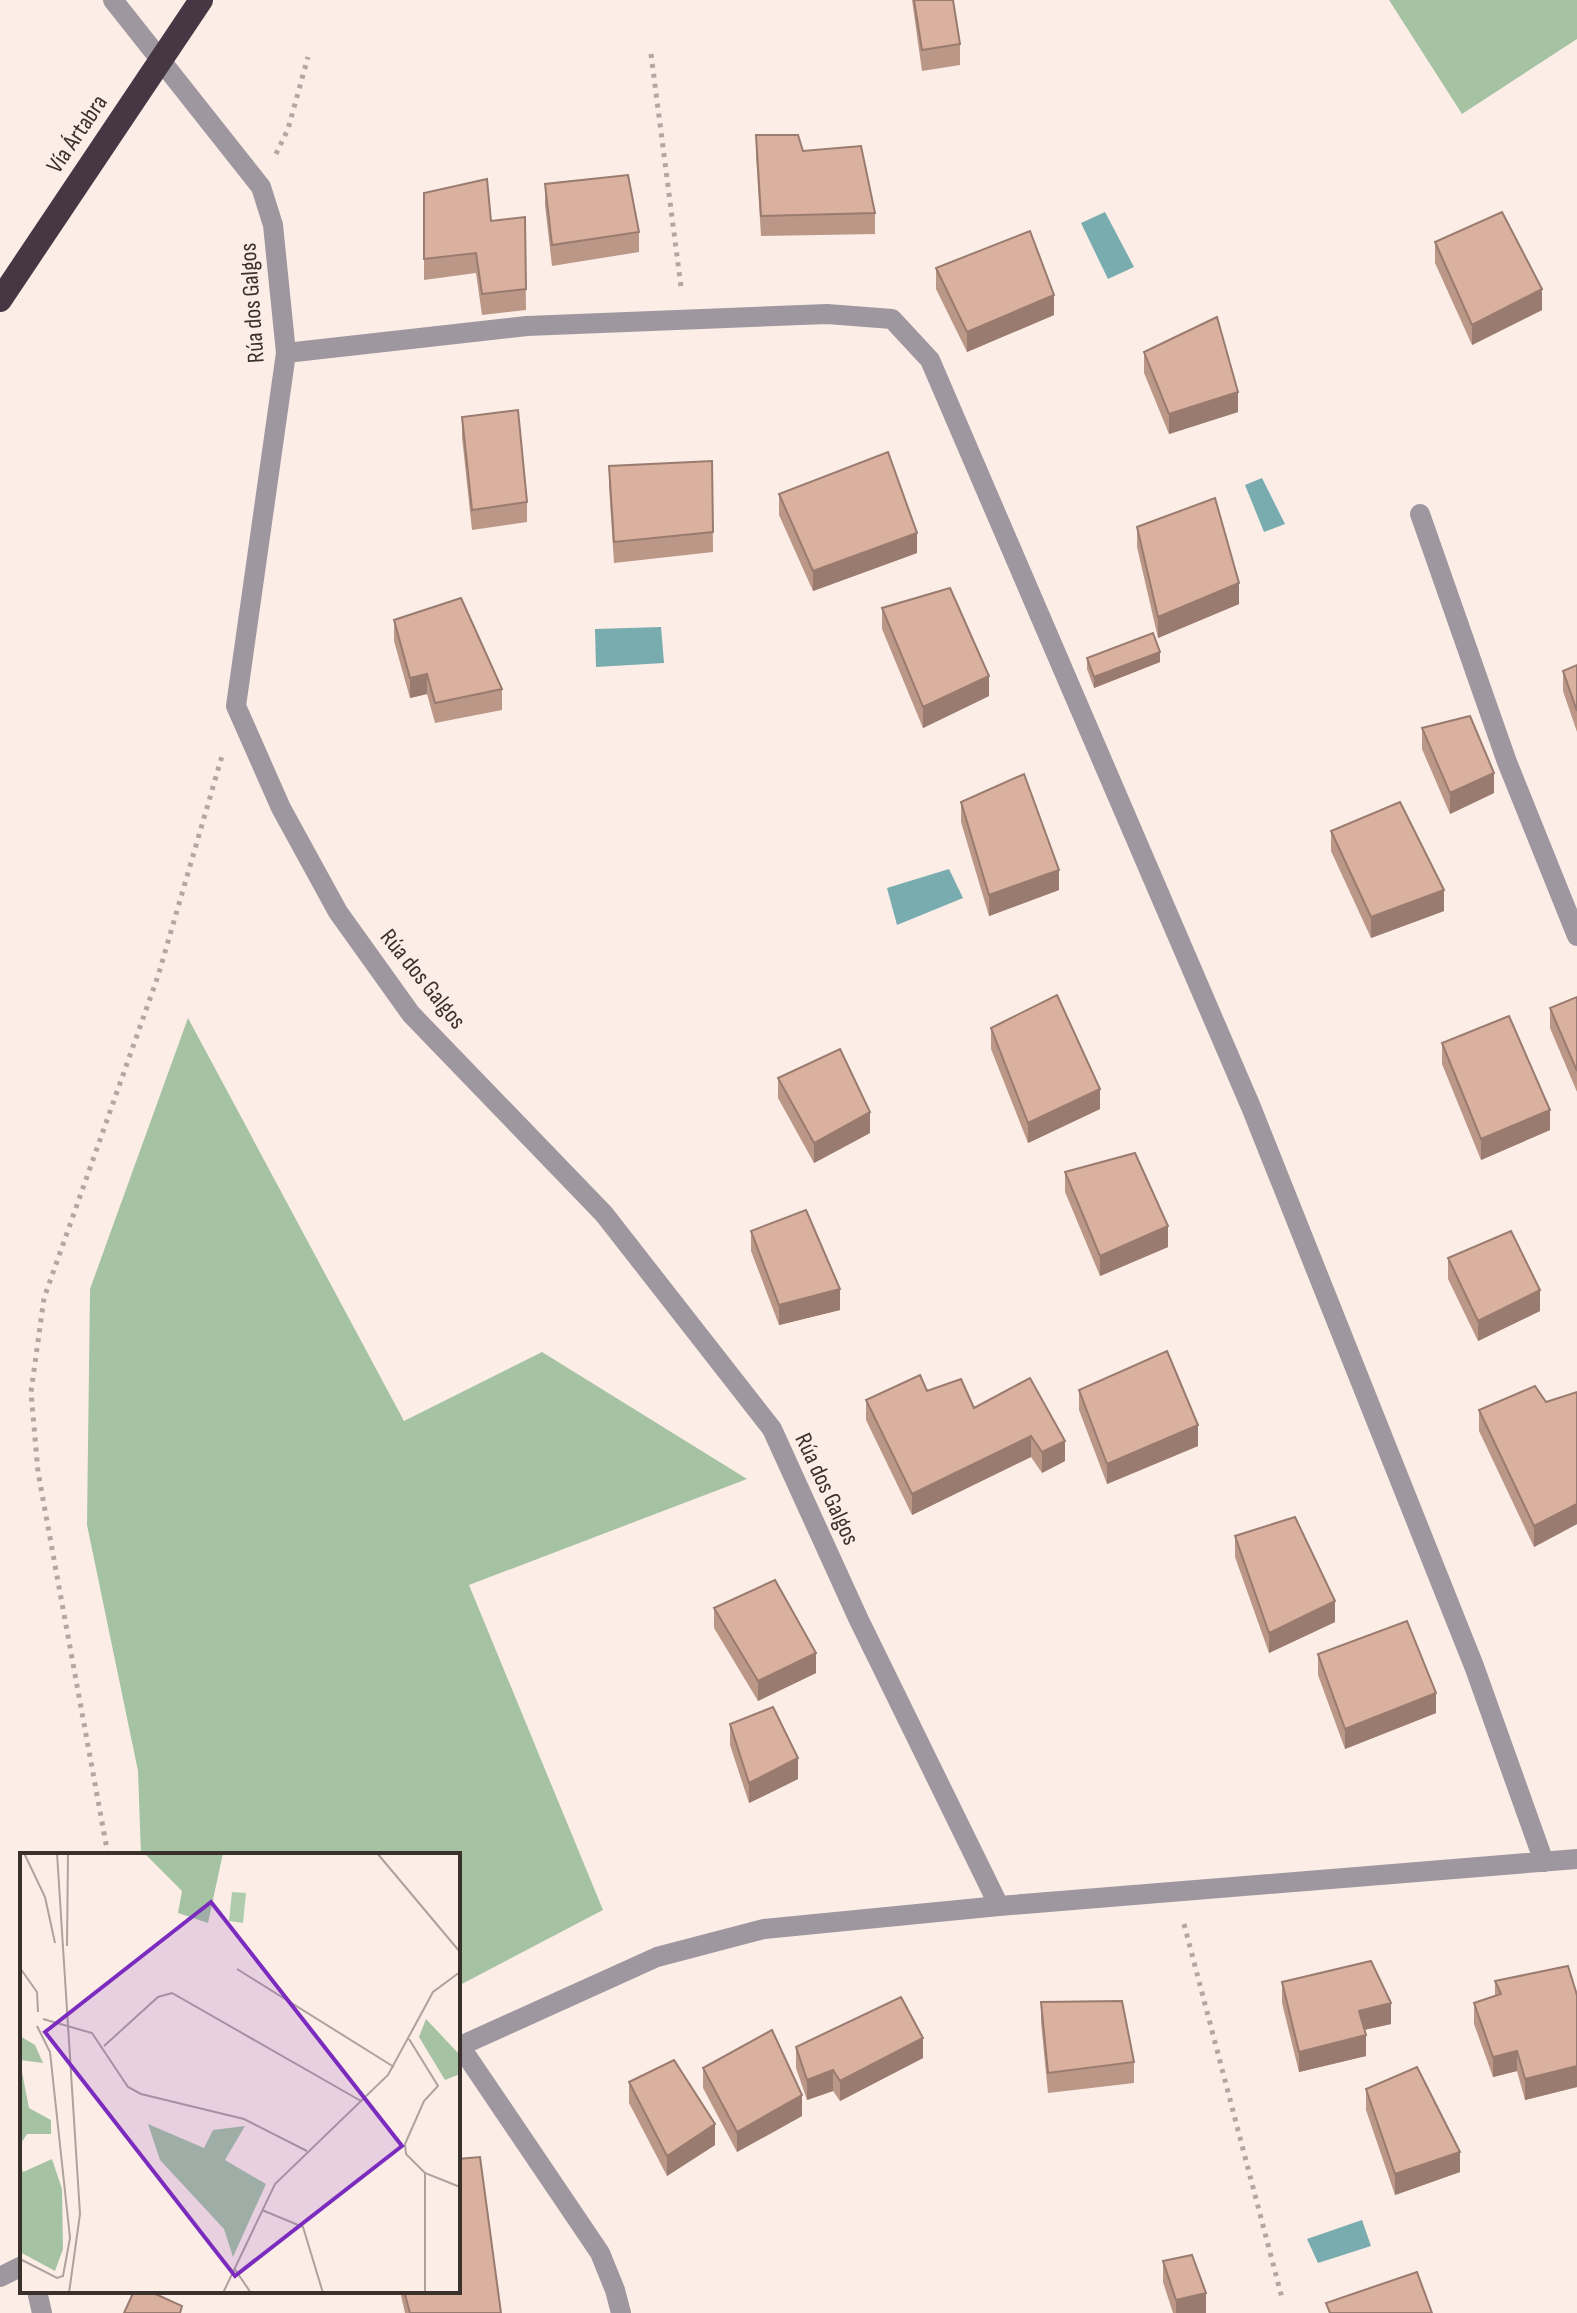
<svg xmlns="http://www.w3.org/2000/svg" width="1577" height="2313" font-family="'Sofia Sans Condensed',sans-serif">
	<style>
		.forest { fill: #a5c3a3 }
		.water { fill: #78acaf }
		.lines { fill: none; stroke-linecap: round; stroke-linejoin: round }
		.path { stroke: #b3a7a1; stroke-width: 5; stroke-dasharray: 4 6; stroke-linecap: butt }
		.minor { stroke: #9f979f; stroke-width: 20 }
		.highway { stroke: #463745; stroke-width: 24 }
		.wall { fill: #bb9788 }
		.shaded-wall { fill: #997b6f }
		.building { fill: #dab09e; stroke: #997b6f; stroke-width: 2 }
		.labels { text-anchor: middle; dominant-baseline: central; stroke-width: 6; stroke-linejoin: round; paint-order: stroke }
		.street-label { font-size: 24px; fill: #3a312d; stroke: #fcede7 }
		.inset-road { fill: none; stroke: #aea29d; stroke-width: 2 }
		.view { fill: #7b2cbf; fill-opacity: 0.15; stroke: #7b2cbf; stroke-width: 4 }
		.inset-edge { fill: none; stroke: #3a312d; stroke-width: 4 }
	</style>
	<rect width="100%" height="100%" fill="#fcede7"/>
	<!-- forest -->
	<path class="forest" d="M 1389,0 L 1577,0 L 1577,39 L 1462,114 Z
		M 188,1018 L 404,1421 L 542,1352 L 747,1479 L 469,1585 L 603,1910 L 458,1986 L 458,1855 L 141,1855 L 138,1771 L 87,1525 L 90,1289 Z"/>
	<!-- water -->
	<path class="water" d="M 1105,212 L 1134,267 L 1108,279 L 1081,223 Z
		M 1262,478 L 1285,524 L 1264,532 L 1245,485 Z
		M 661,627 L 664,663 L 596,667 L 595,629 Z
		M 949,869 L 963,898 L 897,925 L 887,888 Z
		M 1362,2220 L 1371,2246 L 1318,2263 L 1307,2239 Z"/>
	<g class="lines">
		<!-- path -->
		<path class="path" d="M 651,54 L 681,287
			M 276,154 L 288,129 L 308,57
			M 108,1855 L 38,1472 L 31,1392 L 44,1298 L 158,976 L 222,756
			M 1184,1924 L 1282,2298"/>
		<!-- minor -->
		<path class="minor" d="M 113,0 L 261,187 L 273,225 L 286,353 L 236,706 L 281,808 L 338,912 L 411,1014 L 604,1214 L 772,1429 L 858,1618 L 999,1906
			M 286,353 L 527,326 L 827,314 L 892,319 L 930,360 L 1251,1107 L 1474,1666 L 1544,1862
			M 1420,514 L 1507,762 L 1577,936
			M 460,2046 L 600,2253 L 615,2290 L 621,2313
			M 458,2047 L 657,1957 L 764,1929 L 999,1906 L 1577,1859
			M 0,2277 L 22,2266
			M 37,2291 L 42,2313"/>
		<!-- highway -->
		<path class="highway" d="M 0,300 L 201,0"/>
	</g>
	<!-- wall -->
	<path class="wall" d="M 912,0 L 953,0 L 960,44 L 960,65 L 922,71 Z
		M 756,135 L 803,151 L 875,213 L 875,234 L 761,236 L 756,155 Z
		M 545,184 L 639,232 L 639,252 L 552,266 L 545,205 Z
		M 424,193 L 491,221 L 525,217 L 526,310 L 482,315 L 476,273 L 424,280 Z
		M 1435,242 L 1542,310 L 1472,345 L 1435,263 Z
		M 936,268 L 1054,315 L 967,352 L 936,289 Z
		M 1144,352 L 1238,412 L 1169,434 L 1144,373 Z
		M 462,417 L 527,502 L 527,522 L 472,530 L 462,437 Z
		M 712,461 L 713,552 L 614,563 L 609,486 L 609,466 Z
		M 779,494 L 917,553 L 813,591 L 779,515 Z
		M 1137,527 L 1239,604 L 1158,638 L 1137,547 Z
		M 882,608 L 989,696 L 923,728 L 882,629 Z
		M 394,620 L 502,689 L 502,710 L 435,723 L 427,694 L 410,698 L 394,641 Z
		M 1087,658 L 1160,662 L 1094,688 L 1087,669 Z
		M 1577,665 L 1577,732 L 1563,691 L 1563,671 Z
		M 1422,728 L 1494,793 L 1450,814 L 1422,749 Z
		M 961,802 L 1059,890 L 989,916 L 961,822 Z
		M 1331,831 L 1444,911 L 1371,938 L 1331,851 Z
		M 1577,997 L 1577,1092 L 1550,1028 L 1550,1008 Z
		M 991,1028 L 1100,1109 L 1028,1143 L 991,1049 Z
		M 1442,1043 L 1550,1130 L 1481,1160 L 1442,1064 Z
		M 778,1078 L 870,1133 L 814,1163 L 778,1098 Z
		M 1065,1172 L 1168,1247 L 1100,1276 L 1065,1192 Z
		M 751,1231 L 840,1310 L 779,1325 L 751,1251 Z
		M 1448,1258 L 1540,1311 L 1478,1341 L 1448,1279 Z
		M 1030,1378 L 1065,1461 L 1042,1473 L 1031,1457 L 912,1515 L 866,1420 L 866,1400 L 927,1391 L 974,1408 Z
		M 1079,1390 L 1198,1446 L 1107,1484 L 1079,1410 Z
		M 1577,1392 L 1577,1524 L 1534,1547 L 1479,1431 L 1479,1410 L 1546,1402 Z
		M 1235,1536 L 1335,1622 L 1269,1653 L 1235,1557 Z
		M 714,1608 L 816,1673 L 758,1701 L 714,1628 Z
		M 1318,1654 L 1436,1713 L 1345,1749 L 1318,1675 Z
		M 730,1724 L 798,1779 L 749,1803 L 730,1745 Z
		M 1495,1981 L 1577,1995 L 1577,2087 L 1525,2100 L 1517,2071 L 1493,2077 L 1474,2024 L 1474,2003 L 1495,1996 Z
		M 1282,1982 L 1391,2024 L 1364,2030 L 1366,2056 L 1299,2072 L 1282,2003 Z
		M 1041,2002 L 1134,2062 L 1134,2083 L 1048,2093 L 1041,2022 Z
		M 796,2047 L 923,2058 L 840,2101 L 833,2091 L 807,2100 L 796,2068 Z
		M 703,2068 L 802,2116 L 737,2152 L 703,2088 Z
		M 629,2082 L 715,2145 L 667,2176 L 629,2103 Z
		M 1366,2089 L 1460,2172 L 1395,2195 L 1366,2110 Z
		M 1163,2261 L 1206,2313 L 1173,2313 L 1163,2282 Z
		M 400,2291 L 458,2291 L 501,2313 L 405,2313 Z"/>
	<!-- shaded-wall -->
	<path class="shaded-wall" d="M 1542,289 L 1542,310 L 1472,345 L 1472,325 Z
		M 1054,295 L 1054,315 L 967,352 L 967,332 Z
		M 1238,392 L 1238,412 L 1169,434 L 1169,414 Z
		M 917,533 L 917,553 L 813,591 L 813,571 Z
		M 1239,583 L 1239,604 L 1158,638 L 1158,617 Z
		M 1160,652 L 1160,662 L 1094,688 L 1094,677 Z
		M 427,674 L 427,694 L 410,698 L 410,678 Z
		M 989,676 L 989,696 L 923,728 L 923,707 Z
		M 1494,773 L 1494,793 L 1450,814 L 1450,793 Z
		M 1059,870 L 1059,890 L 989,916 L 989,895 Z
		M 1444,890 L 1444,911 L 1371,938 L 1371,917 Z
		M 1100,1089 L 1100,1109 L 1028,1143 L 1028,1123 Z
		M 1550,1110 L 1550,1130 L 1481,1160 L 1481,1139 Z
		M 870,1112 L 870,1133 L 814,1163 L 814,1143 Z
		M 1168,1226 L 1168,1247 L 1100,1276 L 1100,1256 Z
		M 840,1289 L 840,1310 L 779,1325 L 779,1305 Z
		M 1540,1290 L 1540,1311 L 1478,1341 L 1478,1321 Z
		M 1198,1425 L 1198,1446 L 1107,1484 L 1107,1464 Z
		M 1031,1436 L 1031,1457 L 912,1515 L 912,1494 Z
		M 1065,1441 L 1065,1461 L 1042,1473 L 1042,1452 Z
		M 1577,1504 L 1577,1524 L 1534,1547 L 1534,1526 Z
		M 1335,1601 L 1335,1622 L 1269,1653 L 1269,1633 Z
		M 816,1653 L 816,1673 L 758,1701 L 758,1681 Z
		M 1436,1693 L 1436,1713 L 1345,1749 L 1345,1729 Z
		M 798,1758 L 798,1779 L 749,1803 L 749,1783 Z
		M 1391,2003 L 1391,2024 L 1359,2031 L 1359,2011 Z
		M 1366,2035 L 1366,2056 L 1299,2072 L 1299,2052 Z
		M 923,2038 L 923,2058 L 840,2101 L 840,2081 Z
		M 1517,2051 L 1517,2071 L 1493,2077 L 1493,2057 Z
		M 1577,2066 L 1577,2087 L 1525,2100 L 1525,2079 Z
		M 833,2070 L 833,2091 L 807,2100 L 807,2080 Z
		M 802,2095 L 802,2116 L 737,2152 L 737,2132 Z
		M 715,2124 L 715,2145 L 667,2176 L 667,2156 Z
		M 1460,2152 L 1460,2172 L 1395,2195 L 1395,2174 Z
		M 1206,2293 L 1206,2313 L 1176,2313 L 1176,2300 Z"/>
	<!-- building -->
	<path class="building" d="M 914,0 L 953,0 L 960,44 L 922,50 Z
		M 756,135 L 798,135 L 803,151 L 861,146 L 875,213 L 761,216 Z
		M 628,175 L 639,232 L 552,245 L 545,184 Z
		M 487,179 L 491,221 L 525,217 L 526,289 L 482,294 L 476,253 L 424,259 L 424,193 Z
		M 1502,212 L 1542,289 L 1472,325 L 1435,242 Z
		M 1030,231 L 1054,295 L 967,332 L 936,268 Z
		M 1217,317 L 1238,392 L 1169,414 L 1144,352 Z
		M 518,410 L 527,502 L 472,510 L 462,417 Z
		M 888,452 L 917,533 L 813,571 L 779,494 Z
		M 712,461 L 713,532 L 614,542 L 609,466 Z
		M 1215,498 L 1239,583 L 1158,617 L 1137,527 Z
		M 950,588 L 989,676 L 923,707 L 882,608 Z
		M 461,598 L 502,689 L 435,703 L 427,674 L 410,678 L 394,620 Z
		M 1153,633 L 1160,652 L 1094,677 L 1087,658 Z
		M 1577,665 L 1577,711 L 1563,671 Z
		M 1470,716 L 1494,773 L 1450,793 L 1422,728 Z
		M 1024,774 L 1059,870 L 989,895 L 961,802 Z
		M 1400,802 L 1444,890 L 1371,917 L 1331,831 Z
		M 1057,995 L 1100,1089 L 1028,1123 L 991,1028 Z
		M 1577,997 L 1577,1071 L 1550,1008 Z
		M 1509,1016 L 1550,1110 L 1481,1139 L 1442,1043 Z
		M 840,1049 L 870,1112 L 814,1143 L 778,1078 Z
		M 1135,1153 L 1168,1226 L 1100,1256 L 1065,1172 Z
		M 806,1210 L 840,1289 L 779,1305 L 751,1231 Z
		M 1511,1231 L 1540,1290 L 1478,1321 L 1448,1258 Z
		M 1167,1351 L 1198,1425 L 1107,1464 L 1079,1390 Z
		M 920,1375 L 927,1391 L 961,1379 L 974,1408 L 1030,1378 L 1065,1441 L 1042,1452 L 1031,1436 L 912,1494 L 866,1400 Z
		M 1535,1386 L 1546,1402 L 1577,1392 L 1577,1504 L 1534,1526 L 1479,1410 Z
		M 1295,1517 L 1335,1601 L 1269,1633 L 1235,1536 Z
		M 775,1580 L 816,1653 L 758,1681 L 714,1608 Z
		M 1407,1621 L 1436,1693 L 1345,1729 L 1318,1654 Z
		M 773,1707 L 798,1758 L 749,1783 L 730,1724 Z
		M 1371,1961 L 1391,2003 L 1359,2011 L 1366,2035 L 1299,2052 L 1282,1982 Z
		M 1568,1966 L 1577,1995 L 1577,2066 L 1525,2079 L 1517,2051 L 1493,2057 L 1474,2003 L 1501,1994 L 1495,1981 Z
		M 901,1997 L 923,2038 L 840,2081 L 833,2070 L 807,2080 L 796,2047 Z
		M 1122,2001 L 1134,2062 L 1048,2073 L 1041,2002 Z
		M 772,2030 L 802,2095 L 737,2132 L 703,2068 Z
		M 674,2060 L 715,2124 L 667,2156 L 629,2082 Z
		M 1417,2067 L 1460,2152 L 1395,2174 L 1366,2089 Z
		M 480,2157 L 501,2313 L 410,2313 L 404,2291 L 458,2291 L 458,2159 Z
		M 1192,2255 L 1206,2293 L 1176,2300 L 1163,2261 Z
		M 1417,2272 L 1432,2313 L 1330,2313 L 1326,2303 Z
		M 134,2291 L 149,2291 L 182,2306 L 180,2313 L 124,2313 Z"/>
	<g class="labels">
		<!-- street labels -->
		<g class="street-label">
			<text transform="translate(77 134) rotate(-56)">Vía Ártabra</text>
			<text transform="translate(252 303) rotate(-94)">Rúa dos Galgos</text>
			<text transform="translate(423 979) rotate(51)">Rúa dos Galgos</text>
			<text transform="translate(827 1489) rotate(65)">Rúa dos Galgos</text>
		</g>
	</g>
	<!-- overview -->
	<g transform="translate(20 1853)">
		<rect width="440" height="440" fill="#fcede7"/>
		<path d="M 212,39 L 226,40 L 223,70 L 209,68 Z" fill="#aeccac"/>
		<path d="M 124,0 L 203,0 L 188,70 L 158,60 L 162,38 ZM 406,166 L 440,202 L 440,221 L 425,227 L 399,184 ZM 0,183 L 15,192 L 23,210 L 0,207 ZM 0,209 L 9,255 L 31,267 L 31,281 L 7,281 L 0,292 ZM 128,271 L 184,295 L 193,277 L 225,273 L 205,307 L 246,331 L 213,404 L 204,376 L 140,307 ZM 32,306 L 42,336 L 43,396 L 35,418 L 0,399 L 0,311 L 3,319 Z" fill="#a5c3a3"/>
		<path class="inset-road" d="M 4,0 L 25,44 L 35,90M 37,0 L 60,361 L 49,440M 357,0 L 440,99M 47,93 L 48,0M 0,115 L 17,139 L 18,159M 217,116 L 374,214M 23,166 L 72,180 L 108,234 L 121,241 L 224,266 L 287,298M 389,186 L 418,233 L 404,248 L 385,291 L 386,301 L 405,320 L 440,334M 84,193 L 138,144 L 152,140 L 341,248M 242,357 L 283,374 L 303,440M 0,406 L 37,425 L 43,423 L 50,385 L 30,199 L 17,173M 214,415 L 231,440M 203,440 L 255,331 L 368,222 L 413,139 L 440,119M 405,440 L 405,320"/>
		<path class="view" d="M 191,49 L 382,293 L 215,423 L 25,179 Z"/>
		<rect width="440" height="440" class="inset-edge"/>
	</g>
</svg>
